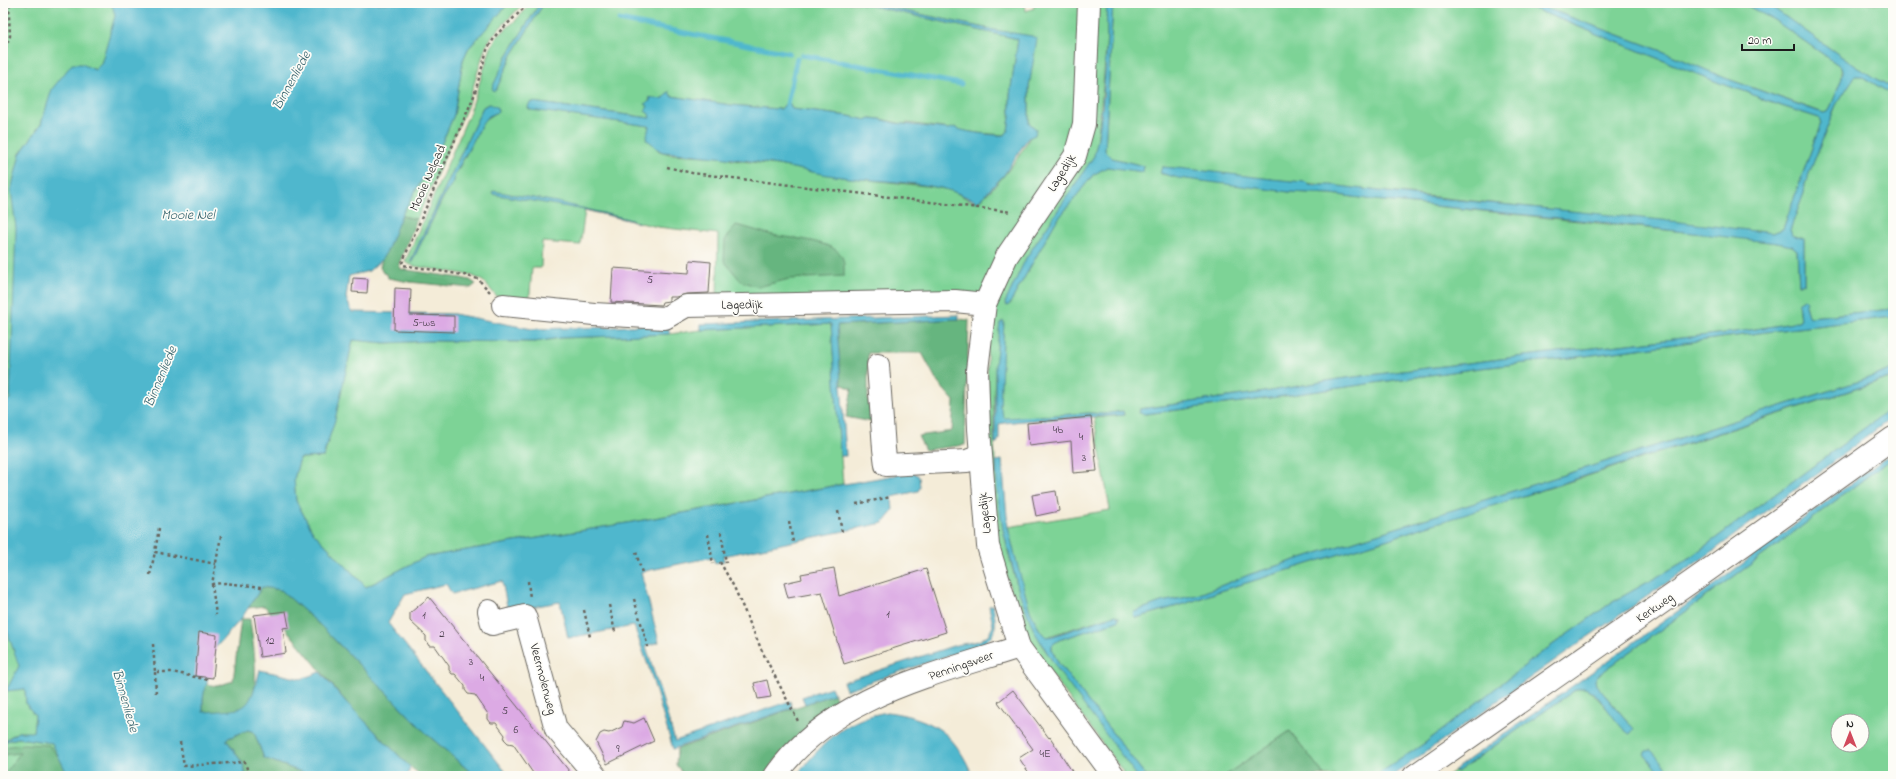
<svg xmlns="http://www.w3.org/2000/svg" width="1896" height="779" font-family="'Indie Flower',sans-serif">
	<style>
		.green { fill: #7dd396; stroke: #4c7859; fill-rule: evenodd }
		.forest { fill: #66b57f; stroke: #41684e }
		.water { fill: #4fb7cd; stroke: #366a74 }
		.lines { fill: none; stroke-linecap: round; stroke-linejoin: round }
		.stream { stroke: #4fb7cd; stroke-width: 5 }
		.building { fill: #dcaae4 }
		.minor-casing { stroke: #68655e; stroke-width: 24 }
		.path { stroke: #68655e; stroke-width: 2.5; stroke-dasharray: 3 3; stroke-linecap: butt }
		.minor { stroke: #fff; stroke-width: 22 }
		.labels { text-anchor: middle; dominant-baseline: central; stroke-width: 3.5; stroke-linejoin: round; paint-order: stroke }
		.number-label { font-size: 11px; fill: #4c404e }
		.street-label { font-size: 13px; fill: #1c1c1c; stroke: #fdfcf7 }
		.water-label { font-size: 14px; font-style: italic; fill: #33626c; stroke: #fdfcf7 }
	</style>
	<rect width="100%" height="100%" fill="#fdfcf7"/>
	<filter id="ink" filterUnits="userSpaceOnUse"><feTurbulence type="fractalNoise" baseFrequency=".025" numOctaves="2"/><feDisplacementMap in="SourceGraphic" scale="8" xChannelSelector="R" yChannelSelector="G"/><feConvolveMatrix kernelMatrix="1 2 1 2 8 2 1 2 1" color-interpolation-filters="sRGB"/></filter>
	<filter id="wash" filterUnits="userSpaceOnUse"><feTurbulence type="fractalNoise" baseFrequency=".012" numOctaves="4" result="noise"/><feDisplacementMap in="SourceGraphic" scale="16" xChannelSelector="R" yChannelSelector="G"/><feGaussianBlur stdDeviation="0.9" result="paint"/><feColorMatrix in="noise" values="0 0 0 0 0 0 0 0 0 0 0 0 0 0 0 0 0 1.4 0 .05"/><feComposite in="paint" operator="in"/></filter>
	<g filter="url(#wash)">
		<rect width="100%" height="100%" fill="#f4ecd8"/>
		<!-- green -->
		<path class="green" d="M 14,3 L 122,3 L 100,71 L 87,67 L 45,112 L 41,124 L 20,154 L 23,205 L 10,400 L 3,404 L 3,5 Z
			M 509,3 L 524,3 L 492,36 L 485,48 L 467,107 L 417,219 L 401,216 L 438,152 L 454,115 L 463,60 L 468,49 Z
			M 530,3 L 540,3 L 507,56 L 496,90 L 512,55 L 544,3 L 859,3 L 1018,39 L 1010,95 L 1010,117 L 1008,131 L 1005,135 L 978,133 L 908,123 L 903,124 L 880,119 L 870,118 L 866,120 L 849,116 L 792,109 L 790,104 L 786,103 L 781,109 L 777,109 L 731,105 L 671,96 L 668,92 L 666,96 L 661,100 L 650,97 L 648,106 L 650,118 L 532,102 L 529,109 L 649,126 L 649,140 L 659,151 L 670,154 L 724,157 L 732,160 L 778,165 L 842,177 L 935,187 L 953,191 L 971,201 L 978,202 C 999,184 1025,153 1034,127 L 1029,123 L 1029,87 L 1036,39 L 868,3 L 1025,3 L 1026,11 L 1034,8 L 1034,3 L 1083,3 L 1075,118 L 1065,153 L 980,297 L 717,302 L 718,234 L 658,227 L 585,210 L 580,245 L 542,242 L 541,268 L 532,268 L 529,305 L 499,299 L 483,281 L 471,275 L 413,266 L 405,262 L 470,112 L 491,47 L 497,37 L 518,18 ZM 488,104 L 497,108 L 498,112 L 485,119 L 454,177 L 454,181 L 444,196 L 412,262 L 410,262 L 483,107 Z
			M 1097,3 L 1107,3 L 1107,36 L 1103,85 L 1097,143 L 1094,156 L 1026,258 L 1005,303 L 1007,306 L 1009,305 L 1055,223 L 1093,175 L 1107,167 L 1128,169 L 1142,172 L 1144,166 L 1112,158 L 1105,151 L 1113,3 L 1519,3 L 1722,84 L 1747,92 L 1766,101 L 1819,118 L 1821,123 L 1785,223 L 1783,229 L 1773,233 C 1569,211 1365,190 1162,167 L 1161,174 L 1289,192 L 1332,194 L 1374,200 L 1744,238 L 1783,244 L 1792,246 L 1797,250 L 1799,285 L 1804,283 L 1804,239 L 1792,235 L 1790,230 L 1804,193 L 1805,184 L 1836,105 L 1855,76 L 1861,76 L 1893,95 L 1893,309 L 1810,317 L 1808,316 L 1805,305 L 1807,302 L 1804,299 L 1798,303 L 1800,320 L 1793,323 L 1744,331 L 1549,353 L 1338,379 L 1265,392 L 1139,409 L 1145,414 L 1249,401 L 1472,369 L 1570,358 L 1781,330 L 1893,317 L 1893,369 L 1860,381 L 1251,574 L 1197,595 L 1161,602 L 1134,612 L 1133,615 L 1136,618 C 1164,610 1191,603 1217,592 L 1392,538 L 1420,528 L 1572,481 L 1893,377 L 1893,407 L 1685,561 L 1611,603 L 1541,653 L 1425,743 L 1375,776 L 1325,776 L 1290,731 L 1224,776 L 1146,776 L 1059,664 L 1052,650 L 1052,645 L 1059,640 L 1118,621 L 1119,617 L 1115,615 L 1046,637 C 1025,618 1015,556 1008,527 L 1110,510 L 1094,418 L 1124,415 L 1123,411 L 1104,414 L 1090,413 L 1004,419 L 1000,406 L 1003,321 L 1000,323 C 986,425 993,559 1045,650 L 1137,776 L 1126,776 L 1023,635 L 997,541 L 989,496 L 987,339 L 1003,279 L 1073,172 Z
			M 1532,3 L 1742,3 L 1774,20 L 1840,66 C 1847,79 1833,98 1829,111 L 1824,113 L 1725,78 L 1662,51 Z
			M 1772,3 L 1893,3 L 1893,88 L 1856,67 L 1776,10 Z
			M 831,324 L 843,484 L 621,524 L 425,557 L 366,587 L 313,532 L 296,501 L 294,479 L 300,458 L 324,457 L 353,340 L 385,343 L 432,341 L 535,342 L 560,338 L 670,334 L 701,330 Z
			M 1893,457 L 1893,776 L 1674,776 L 1650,750 L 1645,752 L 1645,755 L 1662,776 L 1448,776 L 1454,771 L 1457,772 L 1565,697 C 1571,693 1578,687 1585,688 C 1592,689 1621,726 1628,733 L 1630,724 L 1596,685 L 1595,680 L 1597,676 L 1769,551 ZM 1838,721 L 1862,721 L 1862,745 L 1838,745 Z
			M 3,619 L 22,667 L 7,690 L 25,688 L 26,704 L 35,715 L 33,733 L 18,732 L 3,741 Z
			M 18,738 L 52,743 L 68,776 L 3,776 L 3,742 Z"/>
		<!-- forest -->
		<path class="forest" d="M 401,216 L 417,219 L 399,264 L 401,269 L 461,278 L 470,280 L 476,284 L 471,288 L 409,282 L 388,278 L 387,274 L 383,273 L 380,267 L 382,259 Z
			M 736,225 C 750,228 763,233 777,236 C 792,238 832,241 841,255 C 845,261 844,269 844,276 L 789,279 L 758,287 L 741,281 L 724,261 L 725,240 Z
			M 959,319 L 969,320 L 965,445 L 925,450 L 918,436 L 952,431 L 954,401 L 938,383 L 922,353 L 868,353 L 868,399 L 872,422 L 846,417 L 852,389 L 841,384 L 837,325 Z
			M 262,587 L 281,590 L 320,625 L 428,735 L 475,776 L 422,776 L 410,767 L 347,703 L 277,618 L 264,606 L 248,608 Z
			M 241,619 L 250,619 C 252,638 263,693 246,706 C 236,714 215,712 203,713 C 203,703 202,693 207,684 L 217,686 L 233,681 Z
			M 834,694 L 839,704 C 810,721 783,748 764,776 L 685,776 L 676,765 L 677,749 Z
			M 248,730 L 254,732 L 264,758 L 312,776 L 246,776 L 243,764 L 226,739 Z
			M 1290,731 L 1325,776 L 1224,776 Z
			M 24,744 L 49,745 L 58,756 L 70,776 L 3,776 L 20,753 L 3,755 L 3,747 Z"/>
		<!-- water -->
		<path class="water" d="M 110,3 L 509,3 L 468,49 L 463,60 L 454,115 L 438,152 L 401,216 L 387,251 L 382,259 L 369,271 L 349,276 L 346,298 L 352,312 L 454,314 L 532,329 L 615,327 L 643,325 L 668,327 L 670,334 L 560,338 L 535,342 L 432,341 L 385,343 L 353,340 L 335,420 L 323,457 L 300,458 L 294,479 L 296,501 L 313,532 L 366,587 L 425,557 L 621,524 L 912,472 L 919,476 L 920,488 L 918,491 L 892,497 L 893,511 L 883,523 L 723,556 L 724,561 L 715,563 L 713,557 L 641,572 L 659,642 L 646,646 L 675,741 L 790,701 L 792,708 L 673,749 L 649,668 L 634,626 L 568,638 L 560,602 L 508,611 L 502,581 L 452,594 L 446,584 L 405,594 L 388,623 L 509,776 L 475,776 L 428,735 L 320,625 L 281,590 L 262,587 L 241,619 L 209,655 L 207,684 L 205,688 L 203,699 L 203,712 C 247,709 248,714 260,670 L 301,679 L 320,672 L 347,703 L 410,767 L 408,776 L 312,776 L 264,758 L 254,732 L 248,730 L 226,739 L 243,764 L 246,776 L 68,776 L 52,743 L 18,738 L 3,742 L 18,732 L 33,732 L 35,715 L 26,704 L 25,689 L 6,691 L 19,666 L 3,619 L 3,404 L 10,399 L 16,228 L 11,190 L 20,154 L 41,124 L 52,89 L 72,64 L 82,64 L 95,70 L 101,64 L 115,16 L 113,8 Z
			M 540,3 L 544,3 L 512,55 L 496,90 L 494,91 L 492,88 L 507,56 Z
			M 859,3 L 868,3 L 994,30 L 1032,36 L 1037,39 L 1029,87 L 1029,123 L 1036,129 L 1035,135 L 1028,138 L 1004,175 L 978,202 C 964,196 950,189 935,187 C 904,181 872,181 841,177 C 819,174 799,169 778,165 C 739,159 701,155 663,152 C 656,150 653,142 646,140 L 649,126 L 531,110 L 528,108 L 529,104 L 532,102 L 650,118 L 649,114 L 645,111 L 648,106 L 645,104 L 650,101 L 650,97 L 656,99 L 664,98 L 669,91 L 671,96 L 731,105 L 777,109 L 781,109 L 786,103 L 790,104 L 792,109 L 849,116 L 866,120 L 870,118 L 880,119 L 895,123 L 948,129 L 955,127 C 960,132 998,136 1005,135 L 1008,131 L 1010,117 L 1010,95 L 1018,39 Z
			M 1107,3 L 1113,3 L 1105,151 L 1112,158 L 1144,166 L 1143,172 L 1107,167 L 1093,175 L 1055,223 L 1009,305 L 1007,306 L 1005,303 L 1026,258 L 1094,156 C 1103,121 1105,74 1107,37 C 1107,26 1106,14 1107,3 Z
			M 1519,3 L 1532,3 L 1662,51 L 1725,78 L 1817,111 L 1824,113 L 1829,111 L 1842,78 L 1843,71 L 1840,66 L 1774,20 L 1742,3 L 1772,3 L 1776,10 L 1856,67 L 1893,88 L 1893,95 L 1861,76 L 1855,76 L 1836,105 L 1805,184 L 1804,193 L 1790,230 L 1792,235 L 1804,239 L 1804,283 L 1799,285 L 1797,250 L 1792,246 L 1777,243 L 1609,223 L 1374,200 L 1332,194 L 1289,192 L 1178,178 L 1160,173 L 1162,167 C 1210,170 1258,179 1306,182 L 1309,185 L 1331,185 L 1427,197 L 1662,220 L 1773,233 L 1783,229 L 1821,123 L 1819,118 L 1766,101 L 1747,92 L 1722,84 Z
			M 489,104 L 497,107 L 498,112 L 487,117 L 484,121 L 454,176 L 454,181 L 444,195 L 412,262 L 410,262 L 483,107 Z
			M 493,191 L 557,202 L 628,219 L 640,223 L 585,210 L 492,194 Z
			M 1804,299 L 1807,302 L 1805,306 L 1808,316 L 1810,317 L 1893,309 L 1893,317 L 1781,330 L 1570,358 L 1472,369 L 1249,401 L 1145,414 L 1139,413 L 1140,409 L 1265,392 L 1338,379 L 1549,353 L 1744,331 L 1793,323 L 1800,320 L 1798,303 Z
			M 959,315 L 959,319 L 837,325 L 846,456 L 840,456 L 831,324 L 701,330 L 701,324 Z
			M 1004,321 L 1000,406 L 1004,418 L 1090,413 L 1104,414 L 1123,411 L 1124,415 C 1084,418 1044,418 1004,423 L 999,424 L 999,439 L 997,443 L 995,443 L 995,366 L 1000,323 Z
			M 1893,369 L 1893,377 L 1889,378 L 1464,515 L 1420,528 L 1392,538 L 1217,592 C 1190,603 1163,610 1136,618 L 1133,615 L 1134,612 L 1161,602 L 1197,595 L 1251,574 L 1860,381 Z
			M 1893,407 L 1893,417 L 1712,552 L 1582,641 L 1392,776 L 1375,776 L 1425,743 L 1541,653 L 1611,603 L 1685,561 Z
			M 1893,452 L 1893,457 L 1769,551 L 1597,676 L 1595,680 L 1596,685 L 1634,729 L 1630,734 C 1616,728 1597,685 1581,688 C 1576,688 1570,694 1565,697 L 1457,772 L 1454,770 L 1692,601 Z
			M 1002,460 L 1008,527 L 1015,556 L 1030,611 L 1040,631 L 1046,637 L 1053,636 L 1115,615 L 1119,617 L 1118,621 L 1059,640 L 1052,645 L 1052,651 L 1059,664 L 1146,776 L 1137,776 L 1059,672 L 1034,631 L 1019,592 L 1003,530 L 997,493 L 996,461 Z
			M 993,605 C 996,625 999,632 982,644 L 846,690 L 843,682 L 956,645 L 979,641 L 989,634 L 993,626 L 989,606 Z
			M 831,687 L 834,694 L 805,704 L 802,697 Z
			M 888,712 C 934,719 954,732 973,776 L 796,776 C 822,744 845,718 888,712 Z
			M 1651,750 L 1674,776 L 1662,776 L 1644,754 L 1646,751 Z"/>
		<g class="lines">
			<!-- stream -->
			<path class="stream" d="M 619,20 L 789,53
				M 802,55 L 961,84
				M 787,104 L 797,58"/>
		</g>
		<g id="blocks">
			<!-- building -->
			<path class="building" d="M 690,260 L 711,262 L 709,293 L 686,294 L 676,297 L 669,297 L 669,301 L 662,302 L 661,305 L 611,302 L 613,268 L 689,273 Z
				M 353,278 L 368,279 L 367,293 L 352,292 Z
				M 395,288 L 411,289 L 410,315 L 454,316 L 454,332 L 394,330 Z
				M 1091,417 L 1097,471 L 1073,473 L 1071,441 L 1029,446 L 1027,423 Z
				M 1056,491 L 1059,511 L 1036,516 L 1032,495 Z
				M 834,568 L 839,596 L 926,569 L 946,632 L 844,664 L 822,592 L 788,598 L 784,583 L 802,579 L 801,574 Z
				M 429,597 L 547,743 L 573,776 L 535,776 L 513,744 L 508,743 L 504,739 L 505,735 L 496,723 L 491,723 L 488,719 L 488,714 L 475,695 L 468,694 L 465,690 L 465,686 L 455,674 L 452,674 L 449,670 L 449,666 L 435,646 L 429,646 L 426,641 L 426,636 L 410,621 L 410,613 Z
				M 286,611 L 289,627 L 283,628 L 286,653 L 260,657 L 254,615 Z
				M 199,632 L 217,635 L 213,678 L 195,676 Z
				M 767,680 L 771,697 L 758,699 L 754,683 Z
				M 1013,690 L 1049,738 L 1050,737 L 1075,776 L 1031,776 L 1019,758 L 1033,749 L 998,702 Z
				M 644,718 L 654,741 L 607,764 L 596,742 L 600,734 L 604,732 L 609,733 L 622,727 L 624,721 L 634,723 Z"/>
		</g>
	</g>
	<g filter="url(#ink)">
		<use href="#blocks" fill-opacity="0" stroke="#68655e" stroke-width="1"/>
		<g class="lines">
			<!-- minor casing -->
			<g class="minor-casing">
				<path id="minor" d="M 1089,3 L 1084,124 L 1075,156 L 1007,256 L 985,304 L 977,370 L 979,429 L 988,546 L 1019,647 L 1114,776
					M 503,305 L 594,314 L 665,318 L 686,306 L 955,301 L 985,304
					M 878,365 L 884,449 L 886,465 L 967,461 L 980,456
					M 489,611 L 492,624 L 525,616 L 556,729 L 596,776
					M 775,776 C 829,697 933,675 1019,647
					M 1414,776 L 1711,568 L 1893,438"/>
			</g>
			<!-- path -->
			<path class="path" d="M 3,7 L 9,5
				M 3,54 L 10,36 L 9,16 L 10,3
				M 667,167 L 692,173 L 1012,212
				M 490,292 L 478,279 L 464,275 L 403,265 L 402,263 L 474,96 L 487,50 L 496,35 L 524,8 L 527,3
				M 856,504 L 891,497
				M 838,511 L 842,532
				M 789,521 L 793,542
				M 159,528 L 155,552 L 216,564
				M 721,532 L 726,563
				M 708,534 L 713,564
				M 221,536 L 212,584 L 225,583 L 262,587
				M 636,552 L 642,573
				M 720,562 L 734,587 L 763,653 L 799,723
				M 150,575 L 155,552
				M 528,581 L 530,598
				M 212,584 L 216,615
				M 634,599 L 648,647
				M 609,605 L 615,632
				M 584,610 L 590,637
				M 153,644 L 155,672 L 172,672 L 209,680
				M 155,672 L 156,695
				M 180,742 L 184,766 L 245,762 L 249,776"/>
			<!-- minor -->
			<use href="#minor" class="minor"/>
		</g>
	</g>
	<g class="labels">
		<!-- number labels -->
		<g class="number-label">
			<text x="650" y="280">5</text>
			<text x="424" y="323">5-ws</text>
			<text x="1058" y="430">4b</text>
			<text x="1081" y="437">4</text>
			<text x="1084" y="458">3</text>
			<text x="888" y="615">1</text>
			<text x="424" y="616">1</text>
			<text x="442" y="634">2</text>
			<text x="270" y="641">12</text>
			<text x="471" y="662">3</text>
			<text x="482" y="678">4</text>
			<text x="505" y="711">5</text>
			<text x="516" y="730">6</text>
			<text x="618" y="749">9</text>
			<text x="1045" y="754">4E</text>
		</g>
		<!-- street labels -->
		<g class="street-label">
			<text transform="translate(1062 173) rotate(-58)">Lagedijk</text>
			<text transform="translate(428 178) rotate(-66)">Mooie Nelpad</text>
			<text transform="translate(742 305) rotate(-1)">Lagedijk</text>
			<text transform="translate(985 513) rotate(-96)">Lagedijk</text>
			<text transform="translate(1655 608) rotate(-35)">Kerkweg</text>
			<text transform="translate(961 666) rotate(-19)">Penningsveer</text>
			<text transform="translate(543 679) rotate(75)">Veermolenweg</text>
		</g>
		<!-- water labels -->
		<g class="water-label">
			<text transform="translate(292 81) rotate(-61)">Binnenliede</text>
			<text x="188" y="215">Mooie Nel</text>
			<text transform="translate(161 377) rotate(-67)">Binnenliede</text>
			<text transform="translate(125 701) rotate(74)">Binnenliede</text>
		</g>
	</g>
	<!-- margin -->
	<rect width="1896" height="779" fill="none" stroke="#fdfcf7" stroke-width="16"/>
	<!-- north arrow -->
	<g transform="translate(1850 733)"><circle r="19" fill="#fdfcf7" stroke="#a3a29f"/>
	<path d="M0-3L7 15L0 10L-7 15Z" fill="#d1495b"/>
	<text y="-6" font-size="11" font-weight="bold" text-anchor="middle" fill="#1c1c1c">N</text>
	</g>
	<!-- scale -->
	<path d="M1742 44v6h52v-6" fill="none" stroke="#1c1c1c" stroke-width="2"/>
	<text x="1748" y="44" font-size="12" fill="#1c1c1c" stroke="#fdfcf7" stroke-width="3" paint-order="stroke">20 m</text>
</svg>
